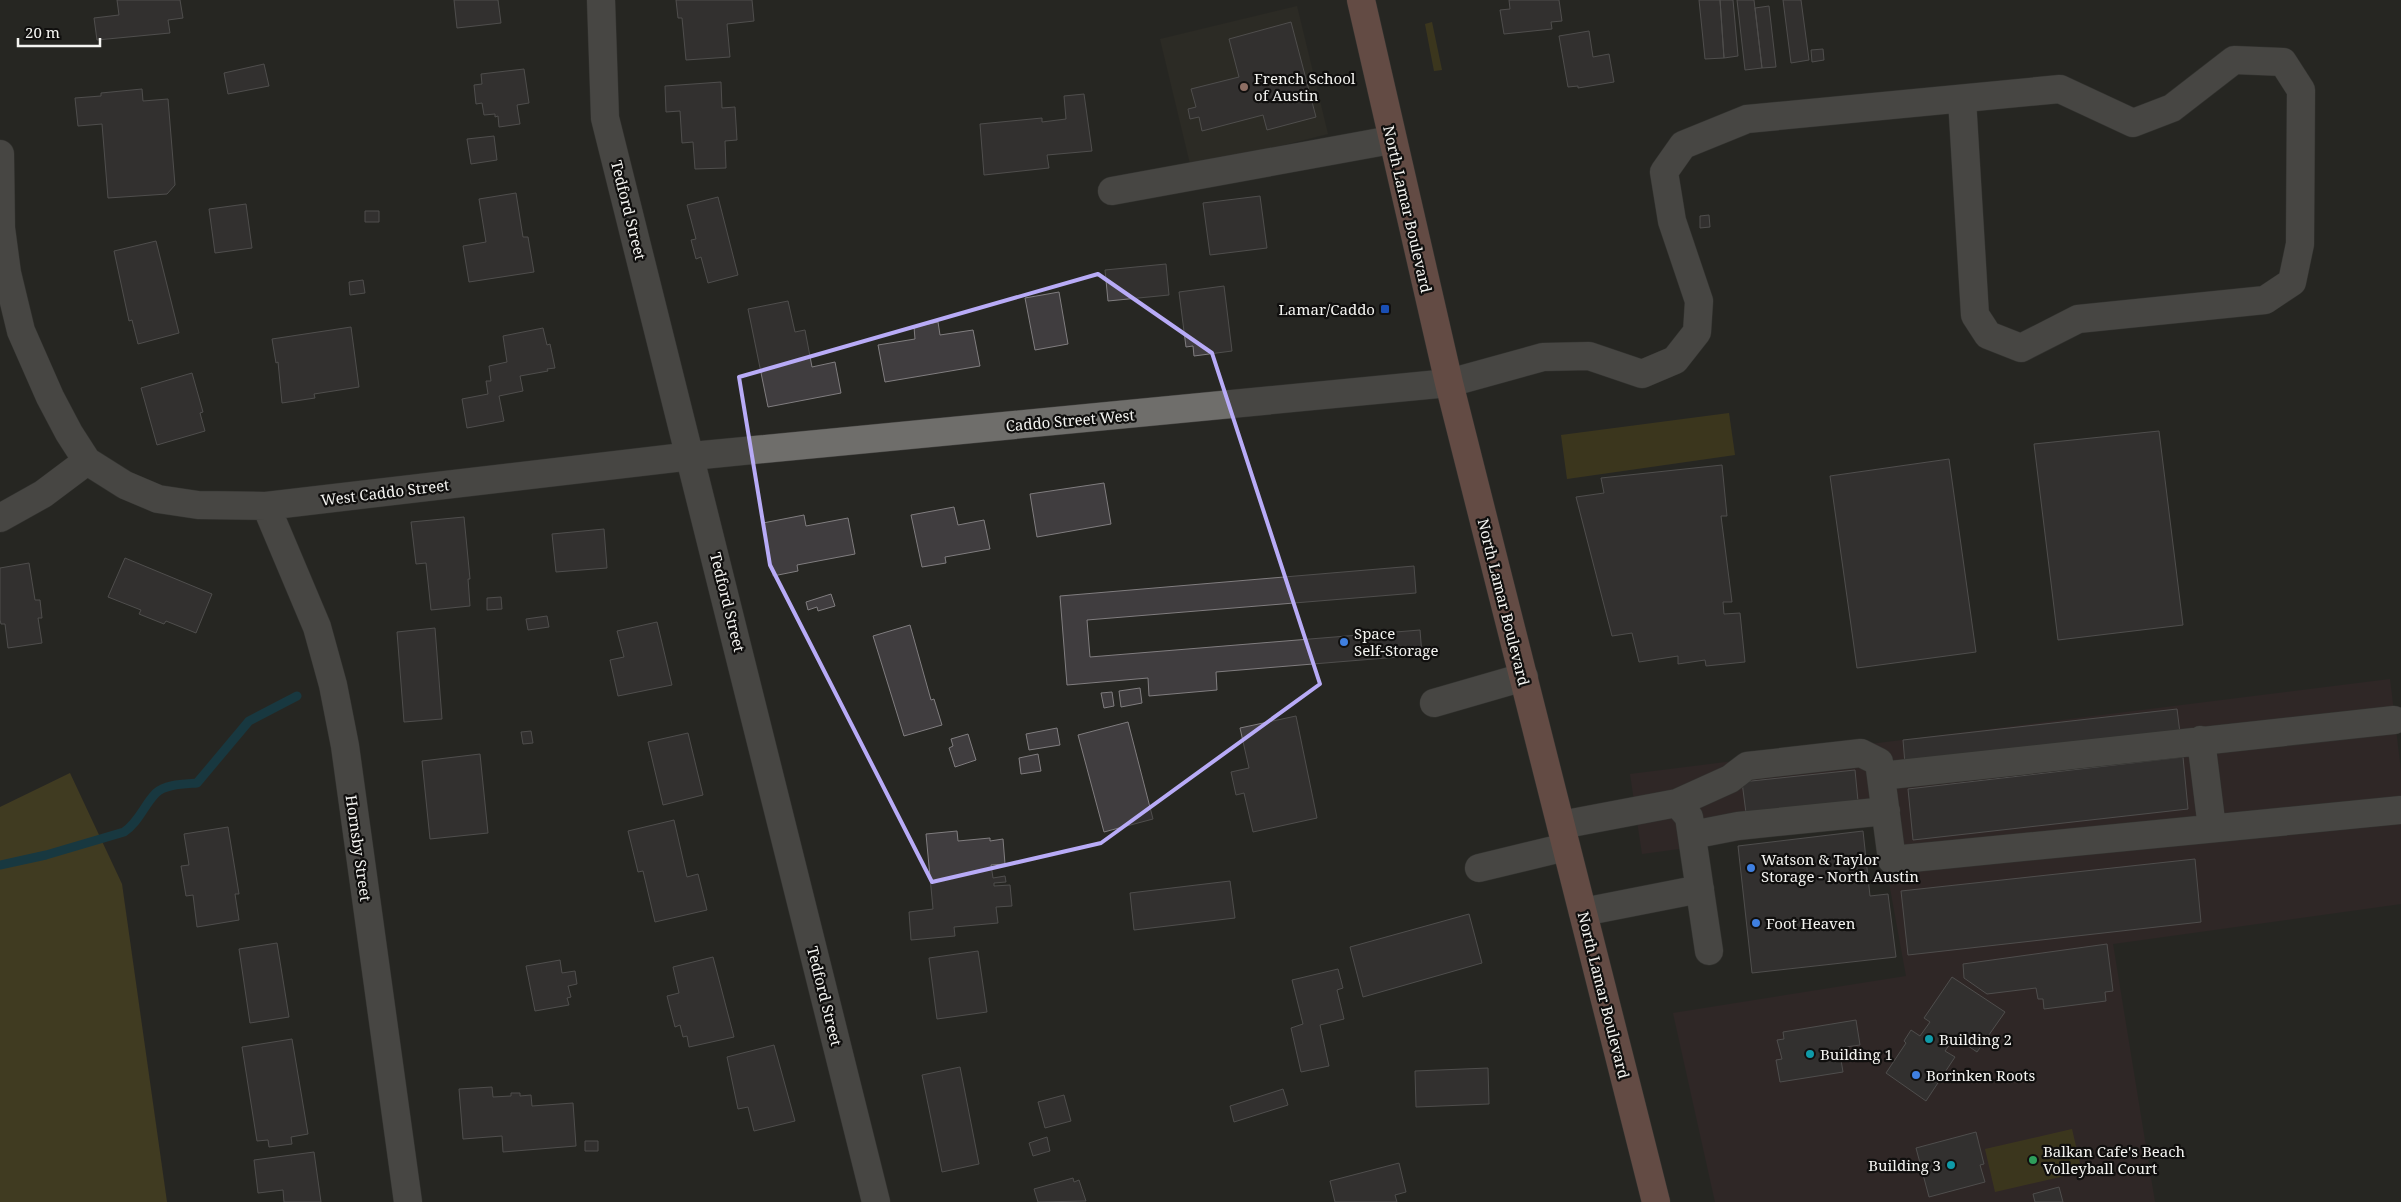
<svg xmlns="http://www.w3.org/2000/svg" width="2401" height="1202" font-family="'Noto Serif',serif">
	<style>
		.commercial { fill: #3b282b }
		.built { fill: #343128 }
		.green { fill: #564a18 }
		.forest { fill: #615421 }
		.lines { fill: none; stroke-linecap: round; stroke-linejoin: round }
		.stream { stroke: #084f64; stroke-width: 9 }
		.building { fill: #403d3f; stroke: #807d7f }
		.minor-casing { stroke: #42413f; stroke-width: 29 }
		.major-casing { stroke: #42413f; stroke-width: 29 }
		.minor { stroke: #6f6e6b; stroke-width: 28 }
		.major { stroke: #ae786d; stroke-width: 28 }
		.marked { fill: none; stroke: #b8abf7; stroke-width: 4; stroke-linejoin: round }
		.education-dot { fill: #8d6e63; stroke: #100f0e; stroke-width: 2 }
		.transit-dot { fill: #1a4fb4; stroke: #100f0e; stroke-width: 2 }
		.shop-dot { fill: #3f7fe0; stroke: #100f0e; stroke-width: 2 }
		.culture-dot { fill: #0f9aa8; stroke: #100f0e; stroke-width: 2 }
		.leisure-dot { fill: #2e9e5b; stroke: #100f0e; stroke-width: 2 }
		.labels { text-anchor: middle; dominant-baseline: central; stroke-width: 4.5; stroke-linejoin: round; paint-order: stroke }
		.poi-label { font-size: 15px; fill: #f4f4f1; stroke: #100f0e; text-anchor: start }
		.street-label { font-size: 15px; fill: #f4f4f1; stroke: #100f0e }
	</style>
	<rect width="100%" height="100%" fill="#272723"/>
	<!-- commercial -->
	<path class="commercial" d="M 2390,679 L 2401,771 L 2401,904 L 2113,944 L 2155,1202 L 1715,1202 L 1673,1013 L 1906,976 L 1878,822 L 1642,854 L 1630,774 Z"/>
	<!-- built -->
	<path class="built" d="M 1297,6 L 1328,134 L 1191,168 L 1160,39 Z"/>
	<!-- green -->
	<path class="green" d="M 1432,22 L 1442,70 L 1434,71 L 1425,24 Z
		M 1729,413 L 1735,455 L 1567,479 L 1561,435 Z
		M 2072,1129 L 2082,1172 L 1995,1192 L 1985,1149 Z"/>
	<!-- forest -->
	<path class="forest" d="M 70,773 L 122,884 L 167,1202 L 0,1202 L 0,807 Z"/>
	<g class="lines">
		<!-- stream -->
		<path class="stream" d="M 0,865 L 46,855 L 124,832 C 139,822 144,805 156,793 C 165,784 185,784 197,783 L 249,721 L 297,696"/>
	</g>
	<!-- building -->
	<path class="building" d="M 117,0 L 180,0 L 183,18 L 168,20 L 170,33 L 97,40 L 94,18 L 119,15 Z
		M 454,0 L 498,0 L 501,23 L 457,28 Z
		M 676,0 L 752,0 L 754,21 L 727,24 L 730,57 L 686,60 L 682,18 L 678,18 Z
		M 1509,0 L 1559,0 L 1562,21 L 1551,22 L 1552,29 L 1504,34 L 1500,10 L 1510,9 Z
		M 1699,0 L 1720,0 L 1724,58 L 1705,59 Z
		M 1720,0 L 1733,0 L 1738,56 L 1724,58 Z
		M 1737,0 L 1754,0 L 1762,68 L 1745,70 Z
		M 1783,0 L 1801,0 L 1809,60 L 1791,63 Z
		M 1769,6 L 1776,67 L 1762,68 L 1755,8 Z
		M 1291,22 L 1316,117 L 1267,130 L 1263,115 L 1202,131 L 1199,117 L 1190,119 L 1188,109 L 1196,107 L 1191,89 L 1239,77 L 1229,39 Z
		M 1589,31 L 1593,57 L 1609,54 L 1614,82 L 1578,88 L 1578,86 L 1568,87 L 1559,36 Z
		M 1823,49 L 1824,60 L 1812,62 L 1811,50 Z
		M 264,64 L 269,86 L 228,94 L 224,73 Z
		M 524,69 L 529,103 L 517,105 L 520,124 L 499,127 L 498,116 L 495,117 L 495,114 L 484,115 L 482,103 L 476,104 L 474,85 L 482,84 L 481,74 Z
		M 721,82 L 722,108 L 735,107 L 737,140 L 725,141 L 726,168 L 695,169 L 693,142 L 682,143 L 680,111 L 666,112 L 665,86 Z
		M 142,89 L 143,101 L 168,99 L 175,185 L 167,194 L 108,198 L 102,124 L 78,126 L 75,98 L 101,96 L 101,93 Z
		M 1084,94 L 1092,151 L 1047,155 L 1049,168 L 984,175 L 980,124 L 1042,118 L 1042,122 L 1066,119 L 1064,96 Z
		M 494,136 L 497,160 L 471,164 L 467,139 Z
		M 516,193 L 523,237 L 528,237 L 534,272 L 469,282 L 463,246 L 486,242 L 479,199 Z
		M 1260,196 L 1267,248 L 1210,255 L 1203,203 Z
		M 718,197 L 738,275 L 708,283 L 701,257 L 696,259 L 691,240 L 696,239 L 687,205 Z
		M 246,204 L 252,248 L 215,253 L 209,209 Z
		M 365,211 L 379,211 L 379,222 L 365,222 Z
		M 1709,215 L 1710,227 L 1700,228 L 1700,216 Z
		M 156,241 L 179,333 L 138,344 L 132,320 L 129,321 L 114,251 Z
		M 1166,264 L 1169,295 L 1108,301 L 1105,270 Z
		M 363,280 L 365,293 L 350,295 L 349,282 Z
		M 1224,286 L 1232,351 L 1194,356 L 1193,346 L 1186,347 L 1179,292 Z
		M 1059,292 L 1068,344 L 1035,350 L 1025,298 Z
		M 788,301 L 795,332 L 805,330 L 812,367 L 835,362 L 841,393 L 768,407 L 748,309 Z
		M 938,322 L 940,335 L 973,330 L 980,366 L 885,382 L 878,345 L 915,339 L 914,327 Z
		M 351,327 L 359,387 L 314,394 L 315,398 L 282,403 L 278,362 L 276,363 L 272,339 Z
		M 543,328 L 547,345 L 550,344 L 555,368 L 547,369 L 548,371 L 520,376 L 523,391 L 499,396 L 504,421 L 467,428 L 462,399 L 488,394 L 486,381 L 491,381 L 489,366 L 507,362 L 503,336 Z
		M 192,373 L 203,412 L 200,413 L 205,431 L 157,445 L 141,388 Z
		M 2159,431 L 2183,625 L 2058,640 L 2034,444 Z
		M 1949,459 L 1976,652 L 1857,668 L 1830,476 Z
		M 1722,465 L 1727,516 L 1721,516 L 1732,602 L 1723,602 L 1724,614 L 1740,613 L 1745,662 L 1706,666 L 1705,660 L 1678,664 L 1678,656 L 1639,662 L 1632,633 L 1612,636 L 1576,497 L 1604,493 L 1601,478 Z
		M 1104,483 L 1111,524 L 1037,537 L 1030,494 Z
		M 954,507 L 958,525 L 984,520 L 990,549 L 945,557 L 946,563 L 922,567 L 911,515 Z
		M 804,515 L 806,526 L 848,518 L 855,554 L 797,565 L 798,571 L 773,576 L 763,523 Z
		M 464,517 L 470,579 L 468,579 L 470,606 L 431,610 L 426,563 L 416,564 L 411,522 Z
		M 604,529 L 607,568 L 556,572 L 552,534 Z
		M 125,558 L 212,594 L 196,633 L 166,621 L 164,624 L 139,614 L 141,610 L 108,597 Z
		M 29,563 L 35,600 L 40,600 L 42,618 L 38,618 L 42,643 L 8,648 L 5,624 L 1,624 L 0,620 L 0,568 Z
		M 1414,566 L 1416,593 L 1087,620 L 1090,657 L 1420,630 L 1422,655 L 1216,672 L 1217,690 L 1149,696 L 1148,678 L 1067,685 L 1060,596 Z
		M 831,594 L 835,606 L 818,611 L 817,607 L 808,610 L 806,602 Z
		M 501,597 L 502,609 L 487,610 L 487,598 Z
		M 547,616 L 549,627 L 528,630 L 526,619 Z
		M 657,622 L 672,685 L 618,696 L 610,660 L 624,657 L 617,631 Z
		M 910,625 L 931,700 L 934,699 L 942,725 L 904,736 L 873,636 Z
		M 435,628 L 442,719 L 404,722 L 397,632 Z
		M 1140,688 L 1142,703 L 1121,707 L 1119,691 Z
		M 1112,692 L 1114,706 L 1104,708 L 1101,693 Z
		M 2177,709 L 2180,733 L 1905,764 L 1903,740 Z
		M 1296,716 L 1317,818 L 1253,832 L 1244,793 L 1236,795 L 1231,772 L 1249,768 L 1240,728 Z
		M 1128,722 L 1153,819 L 1104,832 L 1078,735 Z
		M 1057,728 L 1060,745 L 1029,750 L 1026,734 Z
		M 531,731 L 533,743 L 523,744 L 521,732 Z
		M 688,733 L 703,795 L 663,805 L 648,742 Z
		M 968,734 L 976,760 L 955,767 L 949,748 L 953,746 L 951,739 Z
		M 480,754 L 488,833 L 430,839 L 422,761 Z
		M 1038,754 L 1041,771 L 1021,774 L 1019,758 Z
		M 2183,757 L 2188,809 L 1913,840 L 1908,789 Z
		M 1855,770 L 1858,801 L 1746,813 L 1742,782 Z
		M 674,820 L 687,877 L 698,874 L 707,910 L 655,922 L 643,871 L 638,872 L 628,831 Z
		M 228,827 L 239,894 L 235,894 L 239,920 L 197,927 L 193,895 L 186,896 L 181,866 L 189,865 L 184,834 Z
		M 957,831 L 958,841 L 990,838 L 990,841 L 1003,839 L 1005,864 L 991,865 L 993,878 L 1005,876 L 1006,882 L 994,883 L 994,886 L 1010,885 L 1012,906 L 996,907 L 998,923 L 954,927 L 955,936 L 911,940 L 909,912 L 933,909 L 926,834 Z
		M 1863,831 L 1870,896 L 1888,894 L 1896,957 L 1752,973 L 1738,846 Z
		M 2195,859 L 2201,922 L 1908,955 L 1901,891 Z
		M 1230,881 L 1235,918 L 1134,930 L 1130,893 Z
		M 1469,914 L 1482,963 L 1363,997 L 1350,947 Z
		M 277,943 L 289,1017 L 250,1023 L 239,949 Z
		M 2107,944 L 2113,991 L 2105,992 L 2106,1001 L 2044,1009 L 2043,999 L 2038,999 L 2036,988 L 1987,994 L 1964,978 L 1963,964 Z
		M 978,951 L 987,1012 L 937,1019 L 929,958 Z
		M 713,957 L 734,1037 L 689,1047 L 687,1036 L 683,1037 L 680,1025 L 675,1027 L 667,996 L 679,993 L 673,967 Z
		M 560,960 L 562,973 L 575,971 L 577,984 L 568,986 L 571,997 L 567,998 L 569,1005 L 535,1011 L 526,966 Z
		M 1338,969 L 1343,988 L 1337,990 L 1344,1019 L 1320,1025 L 1329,1066 L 1301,1072 L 1291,1028 L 1303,1024 L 1292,980 Z
		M 1952,977 L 2005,1012 L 1977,1052 L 1955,1037 L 1945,1051 L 1955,1057 L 1926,1101 L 1886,1073 L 1906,1043 L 1904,1041 L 1911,1030 L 1920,1036 L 1930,1022 L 1924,1018 Z
		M 1856,1020 L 1860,1045 L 1839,1048 L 1843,1072 L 1780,1082 L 1776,1060 L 1782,1059 L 1777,1040 L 1784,1039 L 1783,1032 Z
		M 292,1039 L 308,1134 L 291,1137 L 292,1144 L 269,1147 L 268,1140 L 257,1141 L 242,1047 Z
		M 774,1045 L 795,1121 L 754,1131 L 748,1107 L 738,1109 L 727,1057 Z
		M 960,1067 L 979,1164 L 942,1172 L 922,1075 Z
		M 1488,1068 L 1489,1104 L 1416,1107 L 1415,1071 Z
		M 492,1087 L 493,1097 L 511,1096 L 511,1093 L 520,1093 L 520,1096 L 531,1095 L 532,1106 L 573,1103 L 576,1146 L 503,1152 L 502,1136 L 463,1139 L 459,1089 Z
		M 1283,1089 L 1288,1105 L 1234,1122 L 1230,1106 Z
		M 1064,1095 L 1071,1121 L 1045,1128 L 1038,1102 Z
		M 1976,1132 L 1984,1164 L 1980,1165 L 1985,1182 L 1929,1197 L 1916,1148 Z
		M 1047,1137 L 1050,1151 L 1033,1156 L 1029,1143 Z
		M 585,1141 L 598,1141 L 598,1151 L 585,1151 Z
		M 314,1152 L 321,1202 L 284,1202 L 283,1190 L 258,1193 L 254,1160 Z
		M 1399,1163 L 1406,1192 L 1395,1195 L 1397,1202 L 1335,1202 L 1330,1181 Z
		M 1073,1178 L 1074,1182 L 1079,1180 L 1086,1201 L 1038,1202 L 1034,1189 Z
		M 2059,1187 L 2063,1202 L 2035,1202 L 2033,1194 Z"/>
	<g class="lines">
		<!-- minor casing -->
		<g class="minor-casing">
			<path id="minor" d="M 601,0 L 605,118 L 876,1202
				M 0,154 L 1,228 L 7,273 L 21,331 L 50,397 L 69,433 L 87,461 L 125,485 L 158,499 L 198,505 L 266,506 L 692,456 L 1449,383 L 1543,357 L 1589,356 L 1642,374 L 1675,360 L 1697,332 L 1699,301 L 1672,221 L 1664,172 L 1683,145 L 1747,119 L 2060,89 L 2133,123 L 2172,108 L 2234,60 L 2283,62 L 2301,90 L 2300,244 L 2292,282 L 2265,300 L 2078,319 L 2021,348 L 1988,335 L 1975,315 L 1962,99
				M 1112,191 L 1391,140
				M 266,506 L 317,627 L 333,685 L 345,746 L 408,1202
				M 0,518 L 43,494 L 87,461
				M 1434,703 L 1524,677
				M 2201,740 L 2212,828
				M 1881,776 L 2394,720
				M 1677,803 L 1730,779 L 1747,766 L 1861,753 L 1879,762 L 1892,860 L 2401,810
				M 1561,825 L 1677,803 L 1689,817 L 1709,951
				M 1692,835 L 1738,826 L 1886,811
				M 1479,868 L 1566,847
				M 1583,912 L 1700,889"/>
		</g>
		<!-- major casing -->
		<g class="major-casing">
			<path id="major" d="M 1361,0 L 1449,383 L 1656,1202"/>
		</g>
		<!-- minor -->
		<use href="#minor" class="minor"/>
		<!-- major -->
		<use href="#major" class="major"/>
	</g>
	<!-- marked area -->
	<path d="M0 0H2401V1202H0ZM 1098,274 L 1212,353 L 1320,684 L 1101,843 L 932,882 L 770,565 L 739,377 Z" fill="#272723" fill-opacity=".55" fill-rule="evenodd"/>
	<path class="marked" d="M 1098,274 L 1212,353 L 1320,684 L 1101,843 L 932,882 L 770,565 L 739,377 Z"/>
	<!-- markers -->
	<circle class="education-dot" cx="1244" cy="87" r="5"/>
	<rect class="transit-dot" x="1380" y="304" width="10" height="10" rx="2.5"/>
	<g class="shop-dot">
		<circle cx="1344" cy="642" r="5"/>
		<circle cx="1751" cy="868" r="5"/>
		<circle cx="1756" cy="923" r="5"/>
		<circle cx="1916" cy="1075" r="5"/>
	</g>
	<g class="culture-dot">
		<circle cx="1929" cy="1039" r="5"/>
		<circle cx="1810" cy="1054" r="5"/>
		<circle cx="1951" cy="1165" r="5"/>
	</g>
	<circle class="leisure-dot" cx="2033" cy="1160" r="5"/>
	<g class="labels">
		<!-- poi labels -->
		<g class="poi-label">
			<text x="1254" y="78">French School<tspan x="1254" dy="17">of Austin</tspan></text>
			<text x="1375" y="309" text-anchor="end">Lamar/Caddo</text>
			<text x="1354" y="633">Space<tspan x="1354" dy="17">Self-Storage</tspan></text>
			<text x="1761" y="859">Watson &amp; Taylor<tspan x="1761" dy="17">Storage - North Austin</tspan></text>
			<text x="1766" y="923">Foot Heaven</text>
			<text x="1939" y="1039">Building 2</text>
			<text x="1820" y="1054">Building 1</text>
			<text x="1926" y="1075">Borinken Roots</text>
			<text x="2043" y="1151">Balkan Cafe's Beach<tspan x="2043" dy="17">Volleyball Court</tspan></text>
			<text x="1941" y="1165" text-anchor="end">Building 3</text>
		</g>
		<!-- street labels -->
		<g class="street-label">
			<text transform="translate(1408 209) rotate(77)">North Lamar Boulevard</text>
			<text transform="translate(629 210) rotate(76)">Tedford Street</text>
			<text transform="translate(1070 420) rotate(-5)">Caddo Street West</text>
			<text transform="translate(385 492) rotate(-7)">West Caddo Street</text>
			<text transform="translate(728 602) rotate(76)">Tedford Street</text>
			<text transform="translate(1504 602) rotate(76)">North Lamar Boulevard</text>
			<text transform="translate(359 848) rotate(82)">Hornsby Street</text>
			<text transform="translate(1604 995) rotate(76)">North Lamar Boulevard</text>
			<text transform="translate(825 996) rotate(76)">Tedford Street</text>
		</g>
	</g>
	<!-- scale -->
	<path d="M18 38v8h82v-8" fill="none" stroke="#f4f4f1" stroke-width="2.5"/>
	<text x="25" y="38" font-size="15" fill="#f4f4f1" stroke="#100f0e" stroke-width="4" paint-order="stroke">20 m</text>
</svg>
